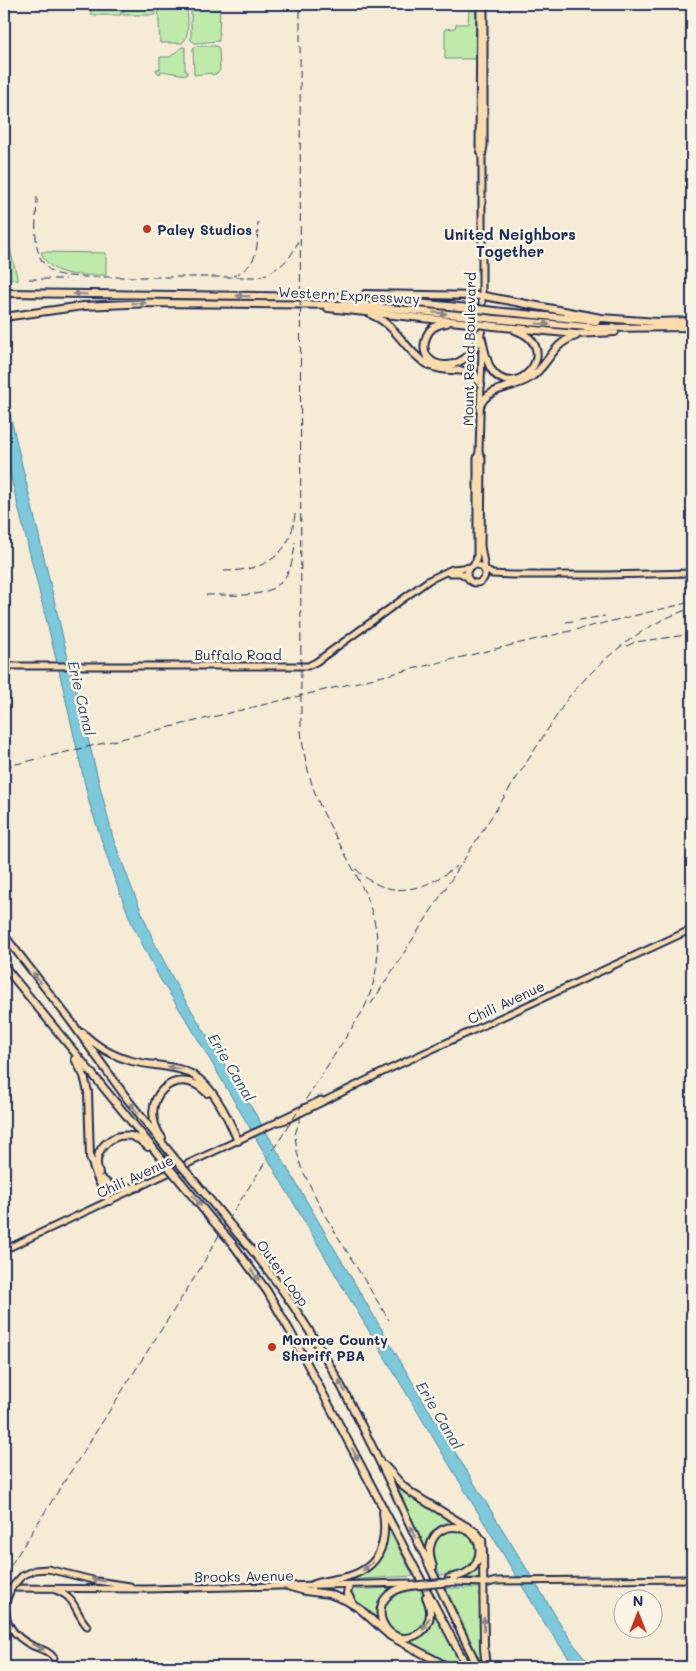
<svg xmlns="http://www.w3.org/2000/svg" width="696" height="1671" font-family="Mali,sans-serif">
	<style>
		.green { fill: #beeba9; stroke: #6c8d84 }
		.water { fill: #7cc9db; stroke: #558ba9 }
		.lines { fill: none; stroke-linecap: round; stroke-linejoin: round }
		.major-casing { stroke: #1b2f5e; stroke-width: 9 }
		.highway-casing { stroke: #1b2f5e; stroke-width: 10 }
		.major { stroke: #fddcac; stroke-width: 5 }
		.highway { stroke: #fddcac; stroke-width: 6 }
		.rail { stroke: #1b2f5e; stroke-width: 1; stroke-dasharray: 8 4; stroke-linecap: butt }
		.major-bridge-casing { stroke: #1b2f5e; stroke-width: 9; stroke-linecap: butt }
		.highway-bridge-casing { stroke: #1b2f5e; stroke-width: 10; stroke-linecap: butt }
		.major-bridge { stroke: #fddcac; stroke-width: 5 }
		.highway-bridge { stroke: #fddcac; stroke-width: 6 }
		.oneway { fill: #8c8685 }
		.poi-dot { fill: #c8321e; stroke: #fcf5e5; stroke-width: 2 }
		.labels { text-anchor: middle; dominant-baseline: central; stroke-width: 5; stroke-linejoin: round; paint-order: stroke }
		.poi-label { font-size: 14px; font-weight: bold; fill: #1b2f5e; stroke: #fcf5e5; text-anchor: start }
		.street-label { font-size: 14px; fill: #1b2f5e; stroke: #fcf5e5 }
		.neighbourhood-label { font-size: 15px; font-weight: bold; fill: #1b2f5e; stroke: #fcf5e5 }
		.water-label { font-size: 15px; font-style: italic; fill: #33567d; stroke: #fcf5e5 }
	</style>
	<rect width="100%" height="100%" fill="#f6ecd5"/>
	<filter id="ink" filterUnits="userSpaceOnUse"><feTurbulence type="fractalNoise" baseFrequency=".02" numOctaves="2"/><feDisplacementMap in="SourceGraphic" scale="10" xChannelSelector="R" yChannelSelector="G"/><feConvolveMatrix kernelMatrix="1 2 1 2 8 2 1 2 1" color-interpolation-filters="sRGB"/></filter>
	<g filter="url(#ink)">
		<!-- green -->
		<path class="green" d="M 91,4 L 121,4 L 121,15 L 91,15 Z
			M 124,4 L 155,4 L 155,15 L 123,15 Z
			M 158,4 L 187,4 C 187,14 191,37 182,43 L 160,43 Z
			M 191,4 L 220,4 L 219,41 L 195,43 L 191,40 Z
			M 469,10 L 476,10 L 475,59 L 445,59 L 445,29 L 455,28 L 456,24 L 468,24 Z
			M 196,46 L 216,46 L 219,48 L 220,70 L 218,73 L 212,75 L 211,73 L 194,75 L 193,48 Z
			M 182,47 L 185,47 L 185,70 L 187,71 L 187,75 L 161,71 L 160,74 L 157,72 L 156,69 L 160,69 L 160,57 L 170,57 Z
			M 4,225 L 18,281 L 4,276 Z
			M 41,252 L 106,253 L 106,275 C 82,275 51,279 41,252 Z
			M 391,1476 L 460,1525 L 442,1528 L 428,1551 L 426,1550 Z
			M 388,1528 L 413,1576 L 344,1580 L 368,1569 Z
			M 449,1530 C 472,1530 477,1539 476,1561 C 464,1573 457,1576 440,1575 C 431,1554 426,1542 449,1530 Z
			M 479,1560 L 482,1560 L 481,1578 L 460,1578 Z
			M 390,1588 L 382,1601 L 381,1628 L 354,1601 L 350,1595 L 351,1590 Z
			M 446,1588 L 481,1588 L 485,1667 L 483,1667 Z
			M 404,1589 L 419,1589 C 423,1596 429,1606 428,1614 C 427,1643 378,1641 384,1609 C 386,1597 393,1594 404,1589 Z
			M 433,1612 L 463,1667 L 452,1667 L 398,1640 L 417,1637 L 431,1613 Z"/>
		<!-- water -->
		<path class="water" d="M 4,389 L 71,671 L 113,838 L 133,891 L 154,942 L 179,990 L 261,1123 L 423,1400 L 560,1623 L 575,1646 L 593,1667 L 575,1667 L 545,1624 L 348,1296 L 189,1024 L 160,979 L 132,924 L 113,875 L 89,802 L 61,679 L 13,486 L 4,447 Z"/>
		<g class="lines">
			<!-- major casing -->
			<g class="major-casing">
				<path id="major" d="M 480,4 L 479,146 L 482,157
					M 482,312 L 482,157 L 484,146 L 484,4
					M 479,452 L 482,458 L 481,546 L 485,569
					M467 574a9 9 0 1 1 18 0a9 9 0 1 1-18 0Z
					M 471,567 L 476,561 L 477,554 L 477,458 L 479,452 L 482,348
					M 485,569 L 492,574 L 511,575 L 606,575 L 692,573
					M 449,573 L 460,573 L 467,577
					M 4,666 L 308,666 L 316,662 L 429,580 L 452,569 L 471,567
					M 279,1120 L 321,1100
					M 4,1250 L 275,1123 L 286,1120 L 383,1072 L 692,929
					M 22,1576 L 35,1570 L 48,1569 L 97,1581 L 130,1586
					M 451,1582 L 489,1583 L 496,1581 L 692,1579
					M 4,1588 L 146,1589 L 408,1583
					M 55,1590 C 76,1597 74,1611 87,1626
					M 6,1601 C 3,1622 14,1637 33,1646 C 41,1649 49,1651 54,1658"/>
			</g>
			<!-- highway casing -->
			<g class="highway-casing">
				<path id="highway" d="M 4,293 L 338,297 L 385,300 L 469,308
					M 365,294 L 484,296 L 601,318 L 657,322
					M 328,308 L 469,323
					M 494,311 L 596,321
					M 372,315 C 397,325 406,353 429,365 C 442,372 457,369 471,372 L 475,375 L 481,385
					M 4,317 L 83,306 L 151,303 L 355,305 L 469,316
					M 494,319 L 599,328 L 692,327
					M 654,322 L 692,321
					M 447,323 C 438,324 429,328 426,338 C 414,373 475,379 482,326
					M 494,326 L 576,334 L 615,332
					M 482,339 C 484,349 486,360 491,369 C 514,405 566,348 515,330
					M 480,406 C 488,386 514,389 530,378 C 549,365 552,343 576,336
					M 4,935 L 70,1020 L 128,1100 L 176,1160
					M 4,966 L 166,1164
					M 83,1033 C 97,1047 113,1056 132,1061 C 155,1067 180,1064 199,1079 C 215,1091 230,1122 238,1141
					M 75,1059 L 84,1076 L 88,1092 L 90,1157 L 97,1177 L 106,1196 L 110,1201
					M 162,1138 C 135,1101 176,1061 207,1093
					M 99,1173 C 91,1152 110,1132 131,1136 C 138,1138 143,1142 148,1147
					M 191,1177 L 219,1211
					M 102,1179 C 115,1191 123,1188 139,1187
					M 181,1182 L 212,1220
					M 238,1234 C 306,1310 351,1402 395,1493 C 422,1551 450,1609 478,1667
					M 232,1243 L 267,1291 L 290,1331 L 467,1667
					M 384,1465 L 404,1487 L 413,1494 L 476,1532 L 482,1540 L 483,1553 L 484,1648 L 486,1667
					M 433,1567 C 431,1561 429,1555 430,1548 C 436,1511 492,1528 477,1561 C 472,1573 461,1576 449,1578
					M 312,1585 C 322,1581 331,1580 342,1578 C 378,1570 388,1547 383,1512
					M 349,1585 L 347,1593 L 352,1602
					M 287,1586 L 305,1591 L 329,1594 L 345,1600 L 360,1609 L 390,1636 L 448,1667
					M 410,1586 C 398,1588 387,1592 382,1604 C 380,1610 380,1617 383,1623 C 396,1653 444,1634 426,1597"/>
			</g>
			<!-- major -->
			<use href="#major" class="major"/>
			<!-- highway -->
			<use href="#highway" class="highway"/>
			<!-- rail -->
			<path class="rail" d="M 677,4 L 692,15
				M 37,197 C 37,222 28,262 57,274 C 64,276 73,276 80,277 L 259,277 C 276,271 292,260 298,241
				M 233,276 C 260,265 257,247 258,222
				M 29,279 L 66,279
				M 224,571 C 263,571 291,557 295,514
				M 206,595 C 233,594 274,602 288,572 C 293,563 294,552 295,542
				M 566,622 L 605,616
				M 627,646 L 635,642 L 687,635
				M 4,767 L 687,603
				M 356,869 C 387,901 425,892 456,866
				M 371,1004 L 568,698 C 602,658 642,624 692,608
				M 301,1115 L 295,1135 L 297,1152 L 301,1167 L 324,1214 L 389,1320
				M 4,1576 L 200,1269 L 224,1226 L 364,1009 C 401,925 355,880 321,808 C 310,783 304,758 301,731 L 300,4"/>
			<!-- major-bridge casing -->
			<g class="major-bridge-casing">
				<path id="major-bridge" d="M 6,1601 L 12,1587 L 22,1576"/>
			</g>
			<!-- highway-bridge casing -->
			<g class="highway-bridge-casing">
				<path id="highway-bridge" d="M 469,308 L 494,311
					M 469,316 L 494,319
					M 469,323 L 494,326
					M 176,1160 L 191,1177
					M 166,1164 L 181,1182
					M 219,1211 L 238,1234
					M 212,1220 L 232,1243
					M 410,1586 L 451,1582"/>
			</g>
			<!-- major-bridge -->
			<use href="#major-bridge" class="major-bridge"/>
			<!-- highway-bridge -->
			<use href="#highway-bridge" class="highway-bridge"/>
		</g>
		<!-- one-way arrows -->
		<defs><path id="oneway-solid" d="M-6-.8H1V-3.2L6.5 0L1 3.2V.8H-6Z" transform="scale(1.25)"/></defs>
		<g class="oneway">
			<use href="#oneway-solid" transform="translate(80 294) rotate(-179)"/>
			<use href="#oneway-solid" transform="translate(243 296) rotate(-179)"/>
			<use href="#oneway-solid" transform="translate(139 303) rotate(-1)"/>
			<use href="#oneway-solid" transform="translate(440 313) rotate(6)"/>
			<use href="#oneway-solid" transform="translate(543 324) rotate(6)"/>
			<use href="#oneway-solid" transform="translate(37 978) rotate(-128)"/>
			<use href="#oneway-solid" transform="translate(174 1068) rotate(-169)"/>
			<use href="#oneway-solid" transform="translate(134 1108) rotate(-128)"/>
			<use href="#oneway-solid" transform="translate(197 1201) rotate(51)"/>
			<use href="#oneway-solid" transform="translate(255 1275) rotate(54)"/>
			<use href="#oneway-solid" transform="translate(342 1386) rotate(-120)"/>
			<use href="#oneway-solid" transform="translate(355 1454) rotate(62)"/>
			<use href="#oneway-solid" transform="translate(413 1532) rotate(-115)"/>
			<use href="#oneway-solid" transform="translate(368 1566) rotate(140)"/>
			<use href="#oneway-solid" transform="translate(98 1580) rotate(-169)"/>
			<use href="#oneway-solid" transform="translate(426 1624) rotate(120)"/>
			<use href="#oneway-solid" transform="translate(484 1624) rotate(-91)"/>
			<use href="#oneway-solid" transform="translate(38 1647) rotate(24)"/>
		</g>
	</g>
	<!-- markers -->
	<g class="poi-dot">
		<circle cx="147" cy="229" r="5"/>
		<circle cx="272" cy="1347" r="5"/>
	</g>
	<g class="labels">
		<!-- poi labels -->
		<g class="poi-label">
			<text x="157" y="229">Paley Studios</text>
			<text x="282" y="1339">Monroe County<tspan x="282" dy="16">Sheriff PBA</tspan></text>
		</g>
		<!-- street labels -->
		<g class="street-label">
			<text transform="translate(349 295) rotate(3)">Western Expressway</text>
			<text transform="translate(469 349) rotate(-89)">Mount Read Boulevard</text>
			<text x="238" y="654">Buffalo Road</text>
			<text transform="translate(506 1002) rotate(-25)">Chili Avenue</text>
			<text transform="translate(135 1176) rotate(-25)">Chili Avenue</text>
			<text transform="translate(283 1273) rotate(54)">Outer Loop</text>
			<text transform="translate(244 1576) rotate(-1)">Brooks Avenue</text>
		</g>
		<!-- neighbourhood labels -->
		<g class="neighbourhood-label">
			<text x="510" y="234">United Neighbors<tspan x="510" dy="17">Together</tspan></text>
		</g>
		<!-- water labels -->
		<g class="water-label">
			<text transform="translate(82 698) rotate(77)">Erie Canal</text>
			<text transform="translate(232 1067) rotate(59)">Erie Canal</text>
			<text transform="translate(440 1415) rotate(59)">Erie Canal</text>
		</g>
	</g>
	<!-- margin -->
	<rect width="696" height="1671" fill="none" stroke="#fcf5e5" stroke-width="20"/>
	<rect x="10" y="10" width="676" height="1651" fill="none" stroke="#1b2f5e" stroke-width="2" filter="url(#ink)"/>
	<!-- north arrow -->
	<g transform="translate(638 1614)"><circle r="24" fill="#fcf5e5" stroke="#a2a6af"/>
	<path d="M0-4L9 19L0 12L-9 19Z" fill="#c8321e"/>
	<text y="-8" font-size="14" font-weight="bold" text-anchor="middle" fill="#1b2f5e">N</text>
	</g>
</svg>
